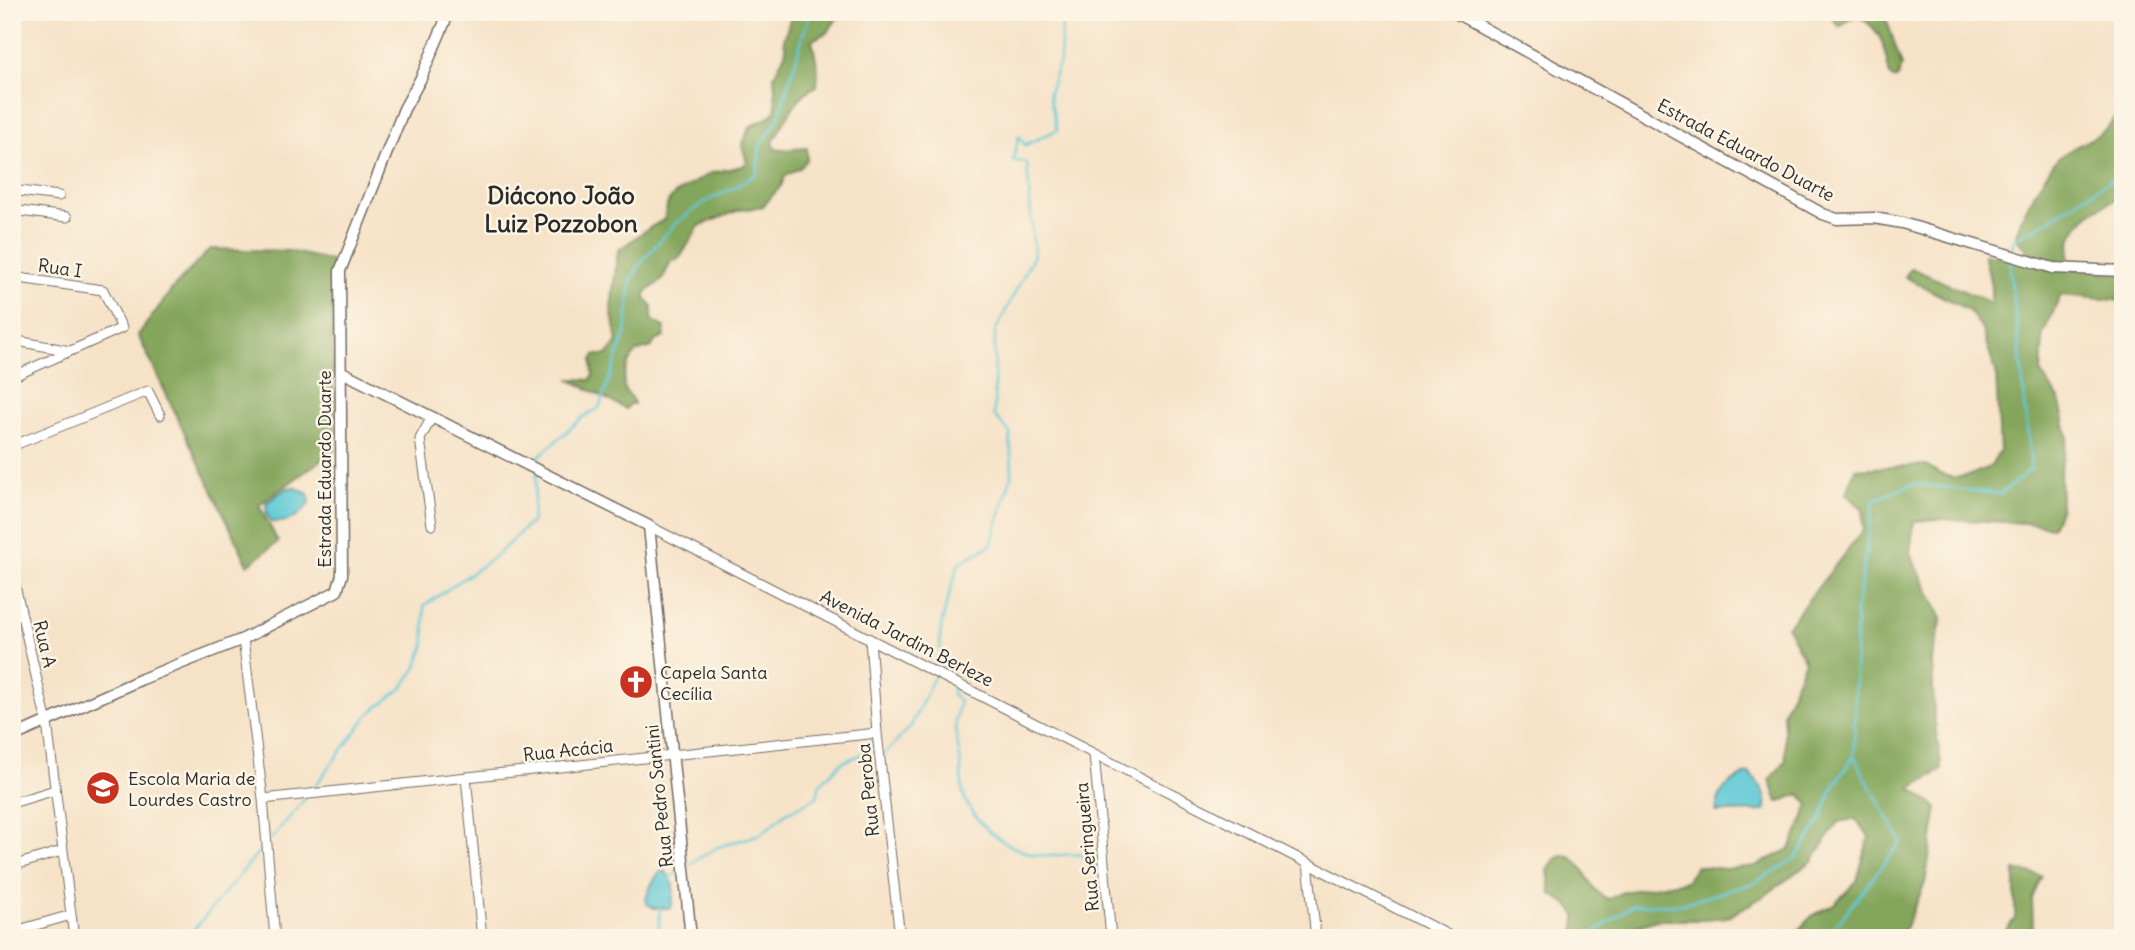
<svg xmlns="http://www.w3.org/2000/svg" width="2135" height="950" font-family="Delius,sans-serif">
	<style>
		.forest { fill: #84a65b; stroke: #586843; stroke-width: 2 }
		.water { fill: #5ec9d6; stroke: #447a80; stroke-width: 2 }
		.lines { fill: none; stroke-linecap: round; stroke-linejoin: round }
		.stream { stroke: #5ec9d6; stroke-width: 2.5 }
		.minor-casing { stroke: #726b62; stroke-width: 11 }
		.tertiary-casing { stroke: #726b62; stroke-width: 13 }
		.minor { stroke: #fff; stroke-width: 9 }
		.tertiary { stroke: #fff; stroke-width: 10 }
		.labels { text-anchor: middle; dominant-baseline: central; stroke-width: 5; stroke-linejoin: round; paint-order: stroke }
		.street-label { font-size: 18px; fill: #2b2b2b; stroke: #fcf5e5 }
		.poi-label { font-size: 18px; fill: #2b2b2b; stroke: #fcf5e5; text-anchor: start }
		.district-label { font-size: 24px; font-weight: bold; fill: #2b2b2b; stroke: #fcf5e5 }
	</style>
	<rect width="100%" height="100%" fill="#fcf5e5"/>
	<filter id="ink" filterUnits="userSpaceOnUse"><feTurbulence type="fractalNoise" baseFrequency=".0143" numOctaves="2"/><feDisplacementMap in="SourceGraphic" scale="14" xChannelSelector="R" yChannelSelector="G"/><feConvolveMatrix kernelMatrix="1 2 1 2 8 2 1 2 1" color-interpolation-filters="sRGB"/></filter>
	<filter id="wash" filterUnits="userSpaceOnUse"><feTurbulence type="fractalNoise" baseFrequency=".00686" numOctaves="4" result="noise"/><feDisplacementMap in="SourceGraphic" scale="28" xChannelSelector="R" yChannelSelector="G"/><feGaussianBlur stdDeviation="1.57" result="paint"/><feColorMatrix in="noise" values="0 0 0 0 0 0 0 0 0 0 0 0 0 0 0 0 0 1.4 0 .05"/><feComposite in="paint" operator="in"/></filter>
	<g filter="url(#wash)">
		<rect width="100%" height="100%" fill="#f6e2c7"/>
		<!-- forest -->
		<path class="forest" d="M 792,12 L 841,12 L 828,32 L 812,40 L 818,70 L 817,86 C 795,95 785,122 773,142 L 774,148 L 780,150 L 807,148 L 807,159 L 801,167 L 785,176 L 781,186 L 762,207 L 739,210 L 699,226 L 681,256 L 677,260 L 671,261 L 662,280 L 645,293 L 645,298 L 652,306 L 652,321 L 665,327 L 664,337 L 654,342 L 652,347 C 647,349 639,350 636,353 C 627,360 621,380 625,390 C 628,396 633,397 634,404 L 629,404 L 626,409 L 569,379 L 590,380 L 593,376 L 592,360 L 595,355 L 607,355 L 617,342 L 611,308 L 618,250 C 634,240 646,228 664,220 L 668,202 L 675,194 L 711,173 L 743,166 L 747,162 L 742,146 L 748,131 L 751,126 L 767,118 L 775,111 L 776,105 L 774,76 L 786,51 L 784,40 Z
			M 1836,12 L 1884,12 L 1902,66 L 1898,77 L 1893,79 L 1890,76 C 1883,46 1885,31 1856,15 L 1840,27 L 1834,21 L 1834,14 Z
			M 2123,103 L 2123,196 C 2102,205 2078,217 2071,240 C 2069,247 2069,256 2068,263 C 2045,267 2029,254 2016,237 C 2017,222 2049,164 2062,155 C 2087,137 2110,138 2123,103 Z
			M 210,249 L 289,251 L 332,261 L 335,450 L 259,505 L 278,542 L 248,565 L 138,335 L 173,288 Z
			M 1984,254 L 2123,275 L 2123,301 L 2061,295 L 2043,334 L 2041,373 L 2059,399 L 2068,437 L 2060,469 L 2061,508 L 2052,527 L 2026,523 L 1940,519 L 1914,521 L 1910,554 L 1942,618 L 1932,659 L 1934,718 L 1942,770 L 1911,788 L 1937,808 L 1925,883 L 1902,936 L 1791,938 L 1812,916 L 1834,904 L 1857,881 L 1869,836 L 1855,819 L 1838,822 L 1813,860 L 1766,895 L 1727,917 L 1695,920 L 1656,920 L 1605,938 L 1575,938 L 1576,915 L 1568,905 L 1551,894 L 1548,870 L 1555,859 L 1565,855 C 1591,865 1583,887 1608,899 L 1623,892 L 1686,881 L 1697,866 L 1725,869 L 1756,866 L 1790,849 L 1809,805 L 1800,794 L 1778,802 L 1770,780 L 1786,760 L 1783,713 L 1805,661 L 1787,627 L 1863,530 L 1863,509 L 1846,494 L 1855,469 L 1926,465 L 1940,474 L 1954,478 L 1971,475 L 1991,466 L 2000,451 L 1996,372 L 1981,327 L 1968,310 L 1905,277 L 1911,268 L 1991,303 L 1991,285 Z
			M 2015,870 L 2042,876 L 2032,898 L 2033,933 L 2028,938 L 1999,938 L 2015,919 Z"/>
		<!-- water -->
		<path class="water" d="M 294,487 L 308,494 L 310,501 C 302,515 289,524 272,522 L 267,515 L 266,503 L 287,488 Z
			M 1749,773 C 1760,785 1770,795 1765,811 L 1716,812 C 1718,789 1729,782 1749,773 Z
			M 662,871 L 665,871 C 675,882 675,894 671,908 L 654,908 L 646,903 C 646,895 654,876 662,871 Z"/>
		<g class="lines">
			<!-- stream -->
			<path class="stream" d="M 2012,253 L 2013,241 L 2025,232 L 2038,227 L 2123,172
				M 537,466 L 538,457 L 583,417 L 599,408 L 626,333 L 631,280 L 642,261 L 676,223 L 705,202 L 739,185 L 757,173 L 760,146 L 778,119 L 810,12
				M 948,675 C 929,640 949,599 959,563 L 991,545 L 1012,474 L 1010,433 L 994,415 L 995,332 L 1034,255 L 1027,163 L 1013,160 L 1019,136 L 1025,145 L 1057,130 L 1049,93 L 1060,60 L 1063,12
				M 953,684 L 952,695 L 960,701 C 951,727 958,740 961,765 C 961,774 961,788 964,797 C 977,828 1010,852 1043,856 C 1054,857 1072,852 1081,855 C 1089,858 1095,867 1101,872
				M 883,756 L 911,726 L 941,662
				M 311,791 L 369,714 L 401,689 L 416,669 L 425,644 L 424,606 L 497,555 L 532,521 L 537,472
				M 271,839 L 305,799
				M 688,865 L 718,847 L 761,834 L 786,813 L 817,797 L 820,784 L 842,762 L 866,753 L 873,741 L 876,744
				M 668,879 L 680,871
				M 187,938 L 264,846
				M 658,938 L 660,907
				M 1587,938 L 1633,905 L 1682,904 L 1754,883 L 1796,858 L 1822,818 L 1831,791 L 1853,757
				M 1826,938 L 1901,842 L 1854,757 L 1856,613 L 1874,500 L 1913,484 L 2001,494 L 2031,469 L 2022,372 L 2010,271 L 2011,259"/>
		</g>
	</g>
	<g filter="url(#ink)">
		<g class="lines">
			<!-- minor casing -->
			<g class="minor-casing">
				<path id="minor" d="M 12,190 L 59,196
					M 12,210 L 67,217
					M 12,277 L 103,290 L 122,328 L 12,377
					M 12,340 L 70,351
					M 12,446 L 148,391 L 160,415
					M 432,525 L 420,439 L 432,417
					M 649,526 L 1454,938
					M 12,573 L 47,723 L 74,938
					M 243,639 L 263,799 L 275,938
					M 870,639 L 877,733 L 900,938
					M 1094,754 L 1111,938
					M 466,777 L 482,938
					M 263,799 L 877,733
					M 12,803 L 55,790
					M 1308,863 L 1316,938
					M 12,866 L 62,851
					M 12,932 L 71,915"/>
			</g>
			<!-- tertiary casing -->
			<g class="tertiary-casing">
				<path id="tertiary" d="M 1454,12 L 1823,214 L 1837,219 L 1874,218 L 1902,223 L 2053,268 L 2123,271
					M 342,372 L 649,526 L 691,938
					M 12,737 L 142,679 L 243,639 L 337,591 L 342,575 L 340,271 L 404,109 L 421,78 L 449,12"/>
			</g>
			<!-- minor -->
			<use href="#minor" class="minor"/>
			<!-- tertiary -->
			<use href="#tertiary" class="tertiary"/>
		</g>
	</g>
	<!-- icons -->
	<defs>
		<g id="church-disc" transform="scale(1.75)"><circle r="9.5" fill="#c8321e" stroke="#fcf5e5"/><path d="M-1.2-6h2.4v3.5h3.3v2.4h-3.3V6h-2.4V-.1h-3.3v-2.4h3.3Z" fill="#fff"/></g>
		<g id="school-disc" transform="scale(1.75)"><circle r="9.5" fill="#c8321e" stroke="#fcf5e5"/><path d="M0-5L7-2L0 1L-7-2ZM-4 1L0 2.5L4 1V4Q0 6-4 4Z" fill="#fff"/></g>
	</defs>
	<g fill-rule="evenodd">
		<use href="#church-disc" x="636" y="682"/>
		<use href="#school-disc" x="103" y="788"/>
	</g>
	<g class="labels">
		<!-- street labels -->
		<g class="street-label">
			<text transform="translate(1746 150) rotate(28)">Estrada Eduardo Duarte</text>
			<text transform="translate(60 268) rotate(8)">Rua I</text>
			<text transform="translate(324 469) rotate(-90)">Estrada Eduardo Duarte</text>
			<text transform="translate(907 638) rotate(27)">Avenida Jardim Berleze</text>
			<text transform="translate(45 644) rotate(77)">Rua A</text>
			<text transform="translate(568 750) rotate(-6)">Rua Acácia</text>
			<text transform="translate(868 790) rotate(-96)">Rua Peroba</text>
			<text transform="translate(659 796) rotate(-96)">Rua Pedro Santini</text>
			<text transform="translate(1087 847) rotate(-95)">Rua Seringueira</text>
		</g>
		<!-- poi labels -->
		<g class="poi-label">
			<text x="660" y="672">Capela Santa<tspan x="660" dy="21">Cecília</tspan></text>
			<text x="128" y="778">Escola Maria de<tspan x="128" dy="21">Lourdes Castro</tspan></text>
		</g>
		<!-- district labels -->
		<g class="district-label">
			<text x="561" y="195">Diácono João<tspan x="561" dy="28">Luiz Pozzobon</tspan></text>
		</g>
	</g>
	<!-- margin -->
	<rect width="2135" height="950" fill="none" stroke="#fcf5e5" stroke-width="42"/>
</svg>
